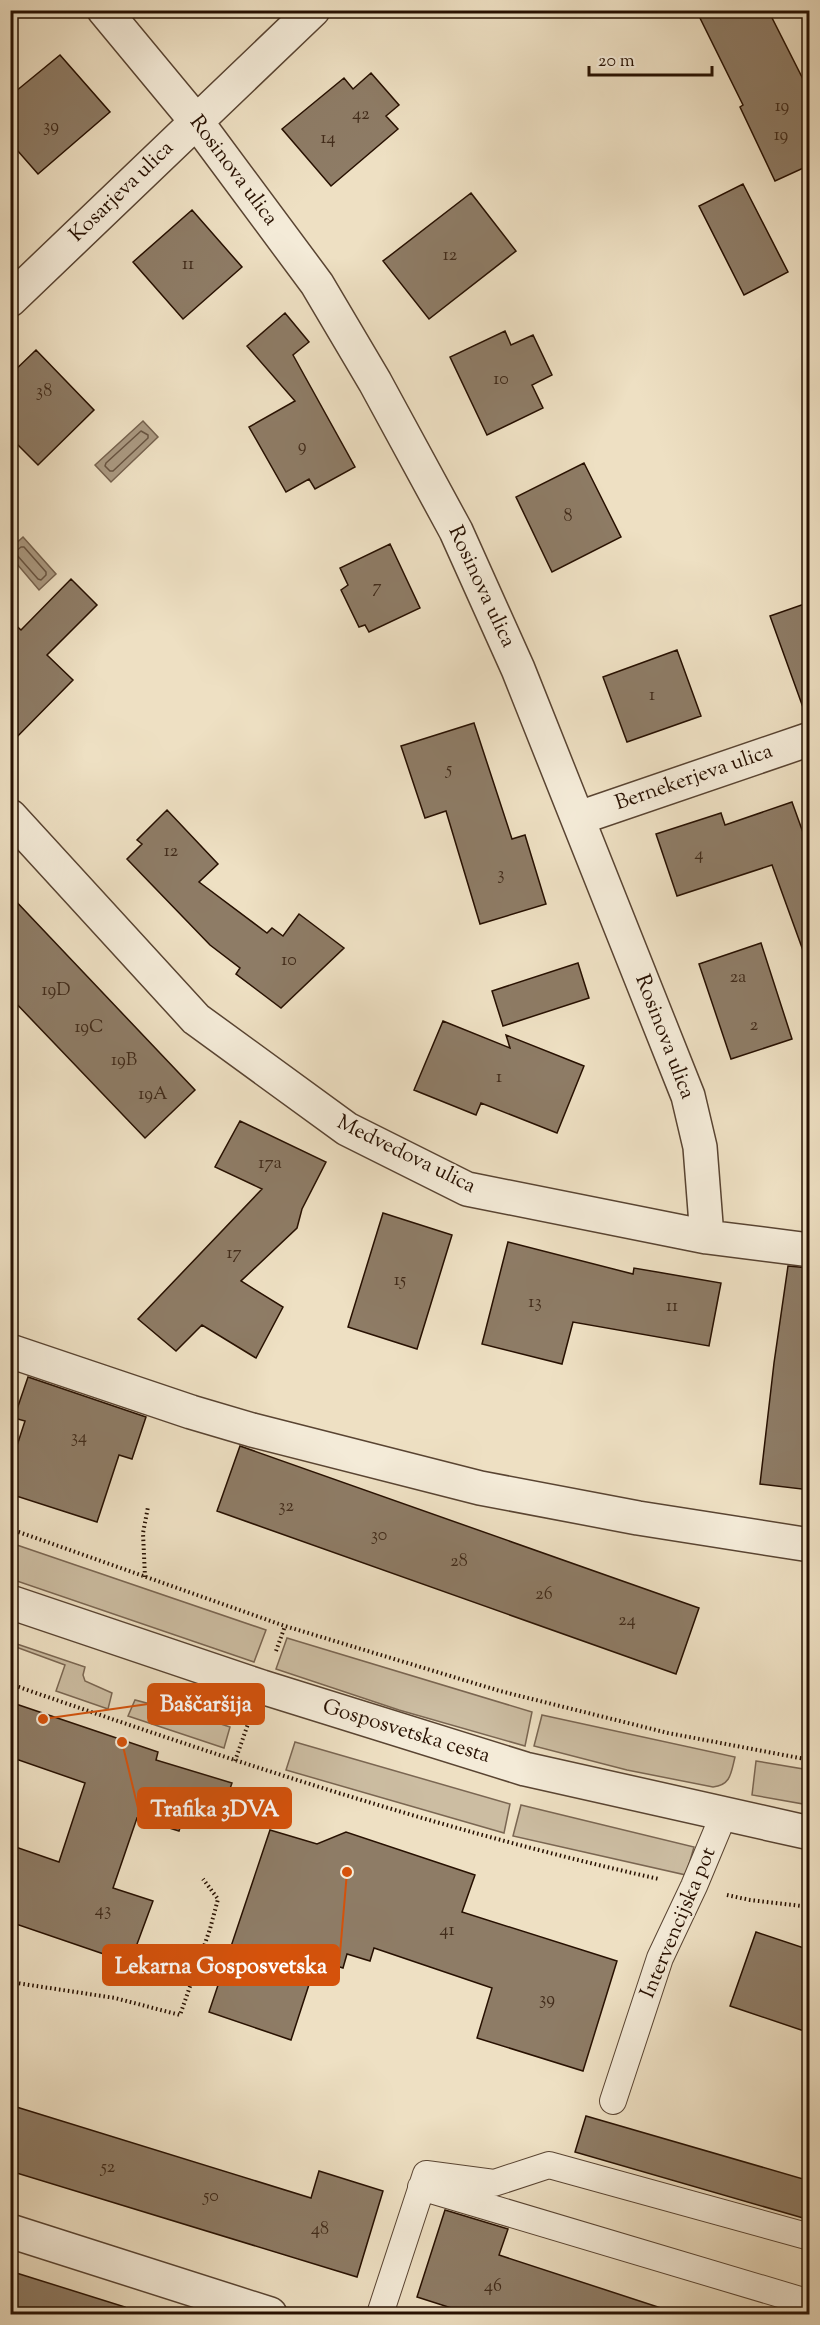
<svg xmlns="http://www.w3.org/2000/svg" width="820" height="2325" font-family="'Sorts Mill Goudy',serif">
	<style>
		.green { fill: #ccbda2; stroke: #7a6652; stroke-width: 1.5 }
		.water { fill: #aa9981; stroke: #76624e; stroke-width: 1.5 }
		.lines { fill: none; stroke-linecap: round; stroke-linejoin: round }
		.shore { stroke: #685441; stroke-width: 1.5 }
		.building { fill: #8e7c66; stroke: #271001; stroke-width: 1.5 }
		.service-casing { stroke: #594432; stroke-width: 28 }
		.minor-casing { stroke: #594432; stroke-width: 36 }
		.tertiary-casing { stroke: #594432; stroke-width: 36 }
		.path { stroke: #271001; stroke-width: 4; stroke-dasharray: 1.5 3; stroke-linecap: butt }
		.service { stroke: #f4ebd8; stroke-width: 26 }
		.minor { stroke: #f4ebd8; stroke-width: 33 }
		.tertiary { stroke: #f4ebd8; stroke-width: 33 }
		.labels { text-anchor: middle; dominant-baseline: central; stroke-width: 4.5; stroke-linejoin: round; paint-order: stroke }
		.number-label { font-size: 18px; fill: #412b1a }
		.street-label { font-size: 21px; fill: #271001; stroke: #f4ebd8 }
		.leader { fill: none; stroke: #d5520b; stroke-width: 2 }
		.callout-dot { fill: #d5520b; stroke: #f4ebd8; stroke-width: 2 }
		.callout { fill: #d5520b; stroke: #d5520b; stroke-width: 2 }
		.callout-label { font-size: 22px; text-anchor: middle; font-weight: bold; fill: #fff }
	</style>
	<rect width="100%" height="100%" fill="#eee0c3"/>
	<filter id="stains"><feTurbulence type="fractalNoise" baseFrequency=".00333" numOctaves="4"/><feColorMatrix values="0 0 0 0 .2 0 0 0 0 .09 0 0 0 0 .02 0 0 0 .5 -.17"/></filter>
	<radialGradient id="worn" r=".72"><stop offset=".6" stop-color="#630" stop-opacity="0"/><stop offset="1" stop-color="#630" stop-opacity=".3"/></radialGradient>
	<!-- green -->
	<path class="green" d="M 11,1543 L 266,1630 L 254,1662 L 11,1579 Z
		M 287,1638 L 532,1712 L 525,1746 L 399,1710 L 276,1669 Z
		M 11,1642 L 85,1667 L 83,1675 L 85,1681 L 112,1693 L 108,1709 L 56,1691 L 65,1665 L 16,1647 L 11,1660 Z
		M 206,1691 L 196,1716 L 230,1727 L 224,1748 L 128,1716 L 135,1700 L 177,1711 L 181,1700 Z
		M 542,1715 L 735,1757 C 731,1773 731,1785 713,1787 L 627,1770 L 534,1746 Z
		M 295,1742 L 510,1804 L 504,1833 L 286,1770 Z
		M 756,1761 L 809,1770 L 809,1805 L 752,1795 Z
		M 521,1805 L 694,1847 L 686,1875 L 513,1836 Z"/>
	<!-- water -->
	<path class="water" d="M 143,421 L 158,437 L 111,482 L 95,465 Z
		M 23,537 L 56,574 L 39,590 L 11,557 L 11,548 Z"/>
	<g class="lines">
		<!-- shore -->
		<path class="shore" d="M 141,431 L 148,435 L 148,438 L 113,471 L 110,471 L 105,466 L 106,463 Z
			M 21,547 L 24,547 L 46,572 L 46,575 L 41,580 L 38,579 L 16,554 L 16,551 Z"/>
	</g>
	<!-- building -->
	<path class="building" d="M 696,10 L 768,10 L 810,93 L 810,165 L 775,181 L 740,107 L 743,105 Z
		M 60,55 L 110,112 L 38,174 L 10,142 L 10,96 Z
		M 371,73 L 399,105 L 386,116 L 398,129 L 331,186 L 282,129 L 344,78 L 353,89 Z
		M 743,184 L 788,272 L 744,295 L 699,206 Z
		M 471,193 L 516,251 L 429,319 L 383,261 Z
		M 192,210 L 242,267 L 183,319 L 133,262 Z
		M 285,313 L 309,342 L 293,355 L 355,467 L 315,489 L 309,479 L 286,492 L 249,427 L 295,401 L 247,346 Z
		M 505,331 L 511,345 L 533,335 L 552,375 L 532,385 L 543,408 L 487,435 L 450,357 Z
		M 36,350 L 94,410 L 38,465 L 10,437 L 10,375 Z
		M 584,463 L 621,537 L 552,572 L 516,497 Z
		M 390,544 L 420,608 L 369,632 L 365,625 L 359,627 L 341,590 L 348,585 L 340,568 Z
		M 71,579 L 97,605 L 47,655 L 73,680 L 10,744 L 10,620 L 21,630 Z
		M 810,602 L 810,712 L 805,713 L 770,616 Z
		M 677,650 L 701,716 L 627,742 L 603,677 Z
		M 474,723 L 512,839 L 525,835 L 546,904 L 480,924 L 446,811 L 425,818 L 401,746 Z
		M 792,802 L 810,852 L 810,956 L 805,956 L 772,865 L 677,896 L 656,834 L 721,813 L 725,825 Z
		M 167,810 L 218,864 L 199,882 L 267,933 L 272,928 L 283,936 L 299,914 L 344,948 L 281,1008 L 236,974 L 240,968 L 210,945 L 127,859 L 142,844 L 137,840 Z
		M 10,895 L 195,1090 L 145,1138 L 10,997 Z
		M 761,943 L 792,1039 L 731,1059 L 699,964 Z
		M 578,963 L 589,998 L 503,1026 L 492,991 Z
		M 443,1021 L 510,1048 L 506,1035 L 584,1066 L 557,1133 L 481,1103 L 476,1115 L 414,1090 Z
		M 240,1121 L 326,1162 L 302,1209 L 297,1228 L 241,1281 L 283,1307 L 256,1358 L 202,1325 L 176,1351 L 138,1319 L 262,1189 L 215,1167 Z
		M 383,1213 L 452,1235 L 417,1349 L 348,1327 Z
		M 508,1242 L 633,1274 L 634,1268 L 721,1283 L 709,1346 L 573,1322 L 562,1364 L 482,1344 Z
		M 788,1266 L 810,1268 L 810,1490 L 760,1484 L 774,1363 Z
		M 28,1377 L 146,1417 L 132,1459 L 119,1455 L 97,1522 L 10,1494 L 10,1467 L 25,1421 L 14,1418 Z
		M 240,1446 L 699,1608 L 676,1674 L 217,1511 Z
		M 10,1702 L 158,1752 L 156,1760 L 232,1783 L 220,1817 L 187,1806 L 179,1831 L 137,1818 L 113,1888 L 153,1901 L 130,1963 L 10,1922 L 10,1845 L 59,1862 L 85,1783 L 10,1757 Z
		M 270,1830 L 317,1844 L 346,1832 L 475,1875 L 462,1912 L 617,1961 L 583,2071 L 477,2038 L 492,1988 L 374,1948 L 370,1961 L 347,1954 L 343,1968 L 317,1960 L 291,2040 L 209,2012 Z
		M 756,1932 L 810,1950 L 810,2033 L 730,2006 Z
		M 10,2105 L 311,2198 L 319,2171 L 383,2191 L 357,2277 L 10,2171 Z
		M 586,2116 L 810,2181 L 810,2220 L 575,2152 Z
		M 445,2210 L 508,2229 L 499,2255 L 661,2308 L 659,2314 L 470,2314 L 417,2297 Z
		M 10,2271 L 125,2307 L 124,2314 L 10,2314 Z"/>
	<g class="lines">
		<!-- service casing -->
		<g class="service-casing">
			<path id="service" d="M 613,2101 L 660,1958 L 694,1886 L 724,1814
				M 421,2187 L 810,2303
				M 380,2314 L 426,2174 L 494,2183 L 549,2165 L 810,2237"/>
		</g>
		<!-- minor casing -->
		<g class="minor-casing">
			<path id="minor" d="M 104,10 L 196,121 L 317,284 L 375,382 L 456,531 L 518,669 L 688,1096 L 700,1147 L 707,1237
				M 10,300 L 313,10
				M 10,816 L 196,1019 L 347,1129 L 467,1189 L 707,1237 L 810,1250
				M 579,818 L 810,739
				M 10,1351 L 191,1412 L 252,1430 L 480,1488 L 638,1518 L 810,1545
				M 10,2231 L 270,2314"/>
		</g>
		<!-- tertiary casing -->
		<g class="tertiary-casing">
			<path id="tertiary" d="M 10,1602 L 262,1687 L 525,1769 L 810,1833"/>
		</g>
		<!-- path -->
		<path class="path" d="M 10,1529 L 285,1626 L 500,1691 L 668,1733 L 810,1760
			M 145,1577 L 143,1533 L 148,1507
			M 276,1651 L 285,1626
			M 10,1684 C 224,1758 438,1830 659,1879
			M 235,1761 L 249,1721
			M 727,1895 L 750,1900 L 810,1907
			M 10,1982 L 115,1998 L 180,2015 L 210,1929 L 218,1899 L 203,1879"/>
		<!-- service -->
		<use href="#service" class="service"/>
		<!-- minor -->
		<use href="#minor" class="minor"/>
		<!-- tertiary -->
		<use href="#tertiary" class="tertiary"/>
	</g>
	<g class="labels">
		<!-- number labels -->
		<g class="number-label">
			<text x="782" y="107">19</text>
			<text x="361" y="115">42</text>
			<text x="51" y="127">39</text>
			<text x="781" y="136">19</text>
			<text x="328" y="139">14</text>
			<text x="450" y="256">12</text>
			<text x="188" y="265">11</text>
			<text x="501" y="380">10</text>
			<text x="44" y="392">38</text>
			<text x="302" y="447">9</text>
			<text x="568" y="517">8</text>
			<text x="377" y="588">7</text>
			<text x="652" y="696">1</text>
			<text x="449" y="770">5</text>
			<text x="171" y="852">12</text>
			<text x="699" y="855">4</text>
			<text x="501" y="875">3</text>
			<text x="289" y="961">10</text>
			<text x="738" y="978">2a</text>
			<text x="56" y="991">19D</text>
			<text x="754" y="1026">2</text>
			<text x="89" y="1028">19C</text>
			<text x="124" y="1061">19B</text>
			<text x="499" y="1078">1</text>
			<text x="153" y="1095">19A</text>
			<text x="270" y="1164">17a</text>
			<text x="234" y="1254">17</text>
			<text x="400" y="1281">15</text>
			<text x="535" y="1303">13</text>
			<text x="672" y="1307">11</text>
			<text x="79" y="1438">34</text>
			<text x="286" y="1507">32</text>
			<text x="379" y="1536">30</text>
			<text x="459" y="1562">28</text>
			<text x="544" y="1595">26</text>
			<text x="627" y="1621">24</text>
			<text x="103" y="1911">43</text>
			<text x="447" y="1931">41</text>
			<text x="547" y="2000">39</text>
			<text x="108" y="2168">52</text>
			<text x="211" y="2197">50</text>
			<text x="320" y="2230">48</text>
			<text x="493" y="2287">46</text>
		</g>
		<!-- street labels -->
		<g class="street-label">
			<text transform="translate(233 171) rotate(53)">Rosinova ulica</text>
			<text transform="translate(122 192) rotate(-44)">Kosarjeva ulica</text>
			<text transform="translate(481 587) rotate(65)">Rosinova ulica</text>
			<text transform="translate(694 778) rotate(-19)">Bernekerjeva ulica</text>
			<text transform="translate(664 1037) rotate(69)">Rosinova ulica</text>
			<text transform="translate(406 1155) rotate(26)">Medvedova ulica</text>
			<text transform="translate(406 1732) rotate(17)">Gosposvetska cesta</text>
			<text transform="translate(679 1923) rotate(-67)">Intervencijska pot</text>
		</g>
	</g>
	<!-- callouts -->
	<path class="leader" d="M43 1719L148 1704M122 1742L138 1808M347 1872L339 1965"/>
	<g class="callout-dot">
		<circle cx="43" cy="1719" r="6"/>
		<circle cx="122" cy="1742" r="6"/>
		<circle cx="347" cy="1872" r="6"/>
	</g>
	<g class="callout">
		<rect x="148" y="1684" width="116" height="40" rx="6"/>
		<rect x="138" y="1788" width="153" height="40" rx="6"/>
		<rect x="103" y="1945" width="236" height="40" rx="6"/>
	</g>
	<g class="callout-label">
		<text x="206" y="1711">Baščaršija</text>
		<text x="215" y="1816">Trafika 3DVA</text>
		<text x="221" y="1973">Lekarna Gosposvetska</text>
	</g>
	<!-- margin -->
	<rect width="820" height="2325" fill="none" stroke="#eee0c3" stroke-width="36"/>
	<rect x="12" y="12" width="796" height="2301" fill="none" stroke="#271001" stroke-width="3"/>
	<rect x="18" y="18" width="784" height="2289" fill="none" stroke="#271001" stroke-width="1.5"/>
	<!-- scale -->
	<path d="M589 66v9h123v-9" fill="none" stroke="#271001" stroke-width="3"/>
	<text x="598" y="66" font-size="18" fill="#271001" stroke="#f4ebd8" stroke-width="4.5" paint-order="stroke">20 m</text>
	<rect width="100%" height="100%" filter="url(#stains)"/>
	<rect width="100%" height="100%" fill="url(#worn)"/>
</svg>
